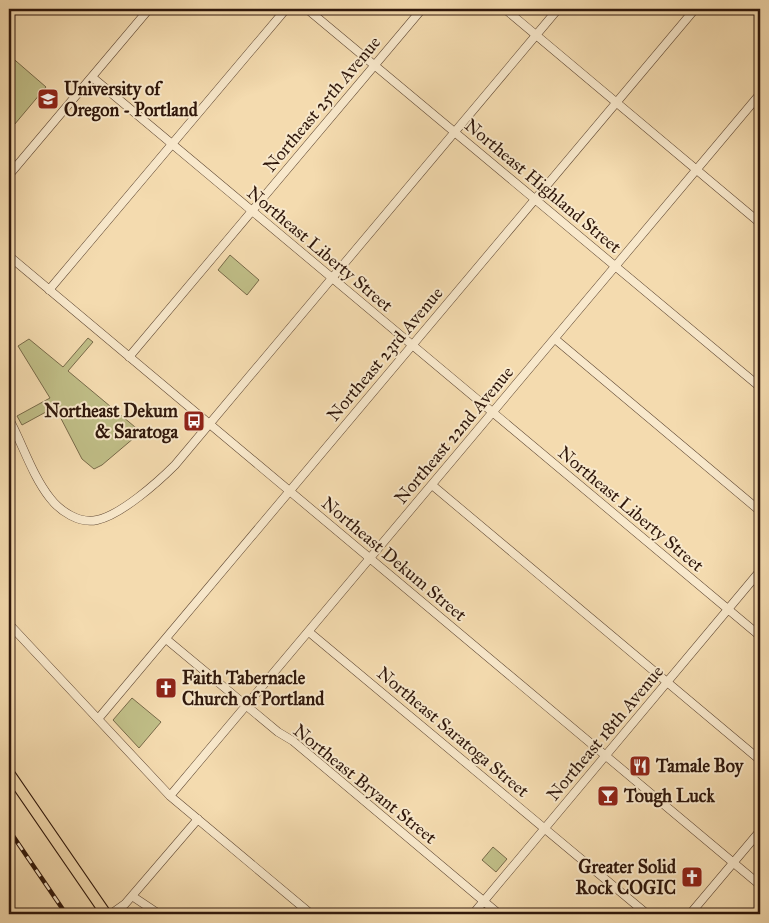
<svg xmlns="http://www.w3.org/2000/svg" width="769" height="923" font-family="'IM FELL Great Primer',serif">
	<style>
		.green { fill: #c0be87; stroke: #786a49 }
		.lines { fill: none; stroke-linecap: round; stroke-linejoin: round }
		.minor-casing { stroke: #604834; stroke-width: 9 }
		.major-casing { stroke: #2f170b; stroke-width: 12 }
		.minor { stroke: #f8e8cb; stroke-width: 8 }
		.major { stroke: #f4dbaf; stroke-width: 10 }
		.rail-casing { stroke: #2f170b; stroke-width: 4.5 }
		.rail { stroke: #f8e8cb; stroke-width: 2.5; stroke-dasharray: 8; stroke-linecap: butt }
		.labels { text-anchor: middle; dominant-baseline: central; stroke-width: 4; stroke-linejoin: round; paint-order: stroke }
		.poi-label { font-size: 18px; font-weight: bold; fill: #2f170b; stroke: #f8e8cb; text-anchor: start }
		.street-label { font-size: 18px; fill: #2f170b; stroke: #f8e8cb }
	</style>
	<rect width="100%" height="100%" fill="#f4dbaf"/>
	<filter id="stains"><feTurbulence type="fractalNoise" baseFrequency=".004" numOctaves="4"/><feColorMatrix values="0 0 0 0 .2 0 0 0 0 .09 0 0 0 0 .02 0 0 0 .5 -.17"/></filter>
	<radialGradient id="worn" r=".72"><stop offset=".6" stop-color="#630" stop-opacity="0"/><stop offset="1" stop-color="#630" stop-opacity=".3"/></radialGradient>
	<!-- green -->
	<path class="green" d="M 9,55 L 46,87 L 9,131 Z
		M 230,255 L 259,280 L 247,295 L 218,270 Z
		M 88,338 L 93,342 L 68,371 L 141,432 L 102,465 L 94,469 L 82,459 L 55,407 L 22,425 L 17,416 L 50,398 L 18,346 L 29,339 L 63,367 Z
		M 132,698 L 161,722 L 139,748 L 113,720 Z
		M 493,847 L 507,859 L 496,872 L 482,860 Z"/>
	<g class="lines">
		<!-- minor casing -->
		<g class="minor-casing">
			<path id="minor" d="M 307,9 L 760,387
				M 505,9 L 760,223
				M 92,77 L 760,636
				M 9,175 L 149,9
				M 9,256 L 760,885
				M 49,290 L 286,9
				M 555,339 L 760,511
				M 129,357 L 422,9
				M 9,419 C 23,445 32,475 50,498 C 60,511 79,524 97,520 C 121,515 158,482 175,465 L 558,9
				M 432,485 L 760,760
				M 9,624 L 170,796 L 311,914
				M 309,632 L 647,914
				M 166,639 L 278,732 L 293,741 L 499,914
				M 98,719 L 695,9
				M 170,796 L 760,94
				M 132,896 L 159,914
				M 111,914 L 125,904 L 198,819
				M 473,914 L 760,571
				M 690,914 L 760,831"/>
		</g>
		<!-- major casing -->
		<g class="major-casing">
			<path id="major" d="M 9,773 L 106,914"/>
		</g>
		<!-- minor -->
		<use href="#minor" class="minor"/>
		<!-- major -->
		<use href="#major" class="major"/>
		<!-- rail casing -->
		<g class="rail-casing">
			<path id="rail" d="M 9,830 L 66,914"/>
		</g>
		<!-- rail -->
		<use href="#rail" class="rail"/>
	</g>
	<!-- icons -->
	<defs>
		<g id="university-square" transform="scale(1.125)"><rect x="-9" y="-9" width="18" height="18" rx="4" fill="#8f2418" stroke="#f8e8cb"/><path d="M0-5L7-2L0 1L-7-2ZM-4 1L0 2.5L4 1V4Q0 6-4 4Z" fill="#fff"/></g>
		<g id="bus-square" transform="scale(1.125)"><rect x="-9" y="-9" width="18" height="18" rx="4" fill="#8f2418" stroke="#f8e8cb"/><path d="M-5-6H5V4H4V6H2V4H-2V6H-4V4H-5ZM-3.5-4V0h7V-4ZM-3.5 1.2v1.5H-2V1.2ZM2 1.2v1.5H3.5V1.2Z" fill="#fff"/></g>
		<g id="church-square" transform="scale(1.125)"><rect x="-9" y="-9" width="18" height="18" rx="4" fill="#8f2418" stroke="#f8e8cb"/><path d="M-1.2-6h2.4v3.5h3.3v2.4h-3.3V6h-2.4V-.1h-3.3v-2.4h3.3Z" fill="#fff"/></g>
		<g id="restaurant-square" transform="scale(1.125)"><rect x="-9" y="-9" width="18" height="18" rx="4" fill="#8f2418" stroke="#f8e8cb"/><path d="M-5-6h1v4h1v-4h1v4h1v-4h1v5L-1.5 .5V6h-2V.5L-5-1ZM5-6V6H3V1.5H1.5Q1.5-4 5-6Z" fill="#fff"/></g>
		<g id="bar-square" transform="scale(1.125)"><rect x="-9" y="-9" width="18" height="18" rx="4" fill="#8f2418" stroke="#f8e8cb"/><path d="M-6-5H6L.8 .8V4.5H3.5V6h-7V4.5H-.8V.8Z" fill="#fff"/></g>
	</defs>
	<g fill-rule="evenodd">
		<use href="#university-square" x="48" y="99"/>
		<use href="#bus-square" x="194" y="421"/>
		<use href="#church-square" x="166" y="688"/>
		<use href="#restaurant-square" x="640" y="766"/>
		<use href="#bar-square" x="608" y="796"/>
		<use href="#church-square" x="692" y="877"/>
	</g>
	<g class="labels">
		<!-- poi labels -->
		<g class="poi-label">
			<text x="64" y="89">University of<tspan x="64" dy="21">Oregon - Portland</tspan></text>
			<text x="178" y="411" text-anchor="end">Northeast Dekum<tspan x="178" dy="21">&amp; Saratoga</tspan></text>
			<text x="182" y="678">Faith Tabernacle<tspan x="182" dy="21">Church of Portland</tspan></text>
			<text x="656" y="766">Tamale Boy</text>
			<text x="624" y="796">Tough Luck</text>
			<text x="676" y="867" text-anchor="end">Greater Solid<tspan x="676" dy="21">Rock COGIC</tspan></text>
		</g>
		<!-- street labels -->
		<g class="street-label">
			<text transform="translate(322 104) rotate(-50)">Northeast 25th Avenue</text>
			<text transform="translate(543 186) rotate(40)">Northeast Highland Street</text>
			<text transform="translate(320 249) rotate(40)">Northeast Liberty Street</text>
			<text transform="translate(385 354) rotate(-50)">Northeast 23rd Avenue</text>
			<text transform="translate(454 435) rotate(-50)">Northeast 22nd Avenue</text>
			<text transform="translate(631 509) rotate(40)">Northeast Liberty Street</text>
			<text transform="translate(394 559) rotate(40)">Northeast Dekum Street</text>
			<text transform="translate(453 732) rotate(40)">Northeast Saratoga Street</text>
			<text transform="translate(605 733) rotate(-50)">Northeast 18th Avenue</text>
			<text transform="translate(365 784) rotate(39)">Northeast Bryant Street</text>
		</g>
	</g>
	<!-- margin -->
	<rect width="769" height="923" fill="none" stroke="#f4dbaf" stroke-width="30"/>
	<rect x="10" y="10" width="749" height="903" fill="none" stroke="#2f170b" stroke-width="2.5"/>
	<rect x="15" y="15" width="739" height="893" fill="none" stroke="#2f170b"/>
	<rect width="100%" height="100%" filter="url(#stains)"/>
	<rect width="100%" height="100%" fill="url(#worn)"/>
</svg>
